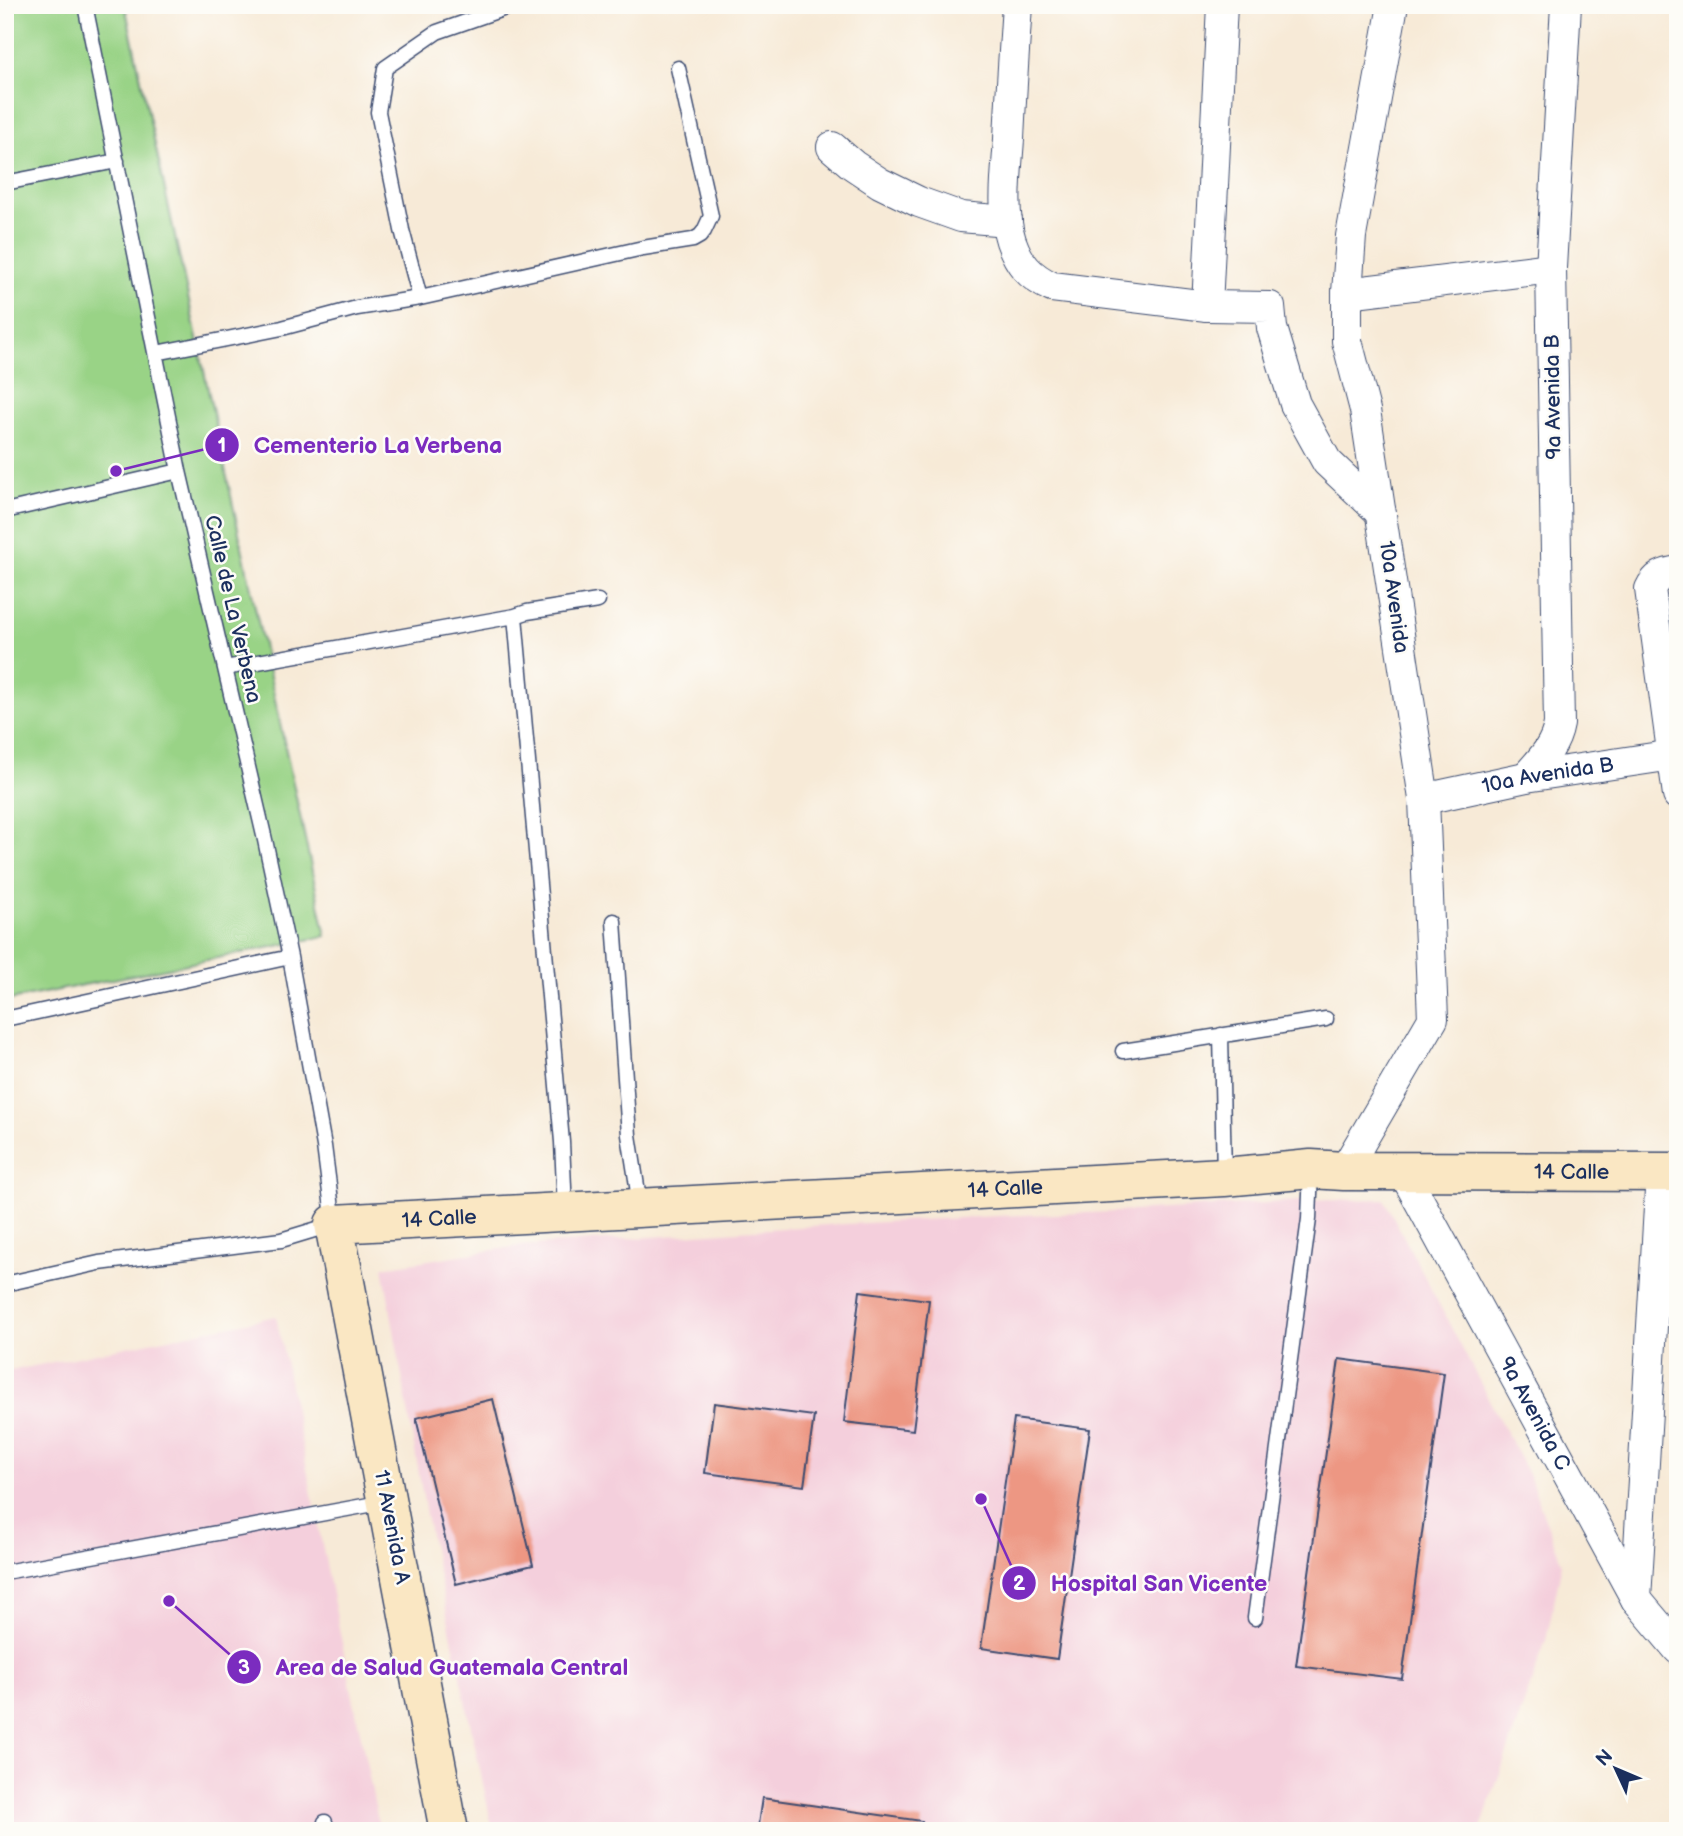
<svg xmlns="http://www.w3.org/2000/svg" width="1683" height="1836" font-family="'Balsamiq Sans',sans-serif">
	<style>
		.built { fill: #f4cfdc }
		.green { fill: #99d386; stroke: #5a8172; stroke-width: 2 }
		.building { fill: #ed9783 }
		.lines { fill: none; stroke-linecap: round; stroke-linejoin: round }
		.lane-casing { stroke: #3c4b70; stroke-width: 17 }
		.street-casing { stroke: #3c4b70; stroke-width: 32 }
		.secondary-casing { stroke: #3c4b70; stroke-width: 41 }
		.lane { stroke: #fff; stroke-width: 14 }
		.street { stroke: #fff; stroke-width: 30 }
		.secondary { stroke: #fae7c3; stroke-width: 38 }
		.labels { text-anchor: middle; dominant-baseline: central; stroke-width: 5; stroke-linejoin: round; paint-order: stroke }
		.street-label { font-size: 21px; fill: #1b2f5e; stroke: #fdfcf7 }
		.leader { fill: none; stroke: #7b2cbf; stroke-width: 2.5 }
		.callout-dot { fill: #7b2cbf; stroke: #fdfcf7; stroke-width: 2.5 }
		.mark-label { font-size: 21px; text-anchor: middle; font-weight: bold; fill: #fff }
		.callout-label { font-size: 23px; text-anchor: middle; font-weight: bold; fill: #7b2cbf; stroke: #fdfcf7; stroke-width: 5; stroke-linejoin: round; paint-order: stroke }
	</style>
	<rect width="100%" height="100%" fill="#fdfcf7"/>
	<filter id="ink" filterUnits="userSpaceOnUse"><feTurbulence type="fractalNoise" baseFrequency=".0143" numOctaves="2"/><feDisplacementMap in="SourceGraphic" scale="14" xChannelSelector="R" yChannelSelector="G"/><feConvolveMatrix kernelMatrix="1 2 1 2 8 2 1 2 1" color-interpolation-filters="sRGB"/></filter>
	<filter id="wash" filterUnits="userSpaceOnUse"><feTurbulence type="fractalNoise" baseFrequency=".00686" numOctaves="4" result="noise"/><feDisplacementMap in="SourceGraphic" scale="28" xChannelSelector="R" yChannelSelector="G"/><feGaussianBlur stdDeviation="1.57" result="paint"/><feColorMatrix in="noise" values="0 0 0 0 0 0 0 0 0 0 0 0 0 0 0 0 0 1.4 0 .05"/><feComposite in="paint" operator="in"/></filter>
	<g filter="url(#wash)">
		<rect width="100%" height="100%" fill="#f7ead7"/>
		<!-- built -->
		<path class="built" d="M 1384,1199 L 1530,1478 L 1562,1564 L 1546,1640 L 1480,1831 L 493,1831 L 427,1520 L 383,1267 L 520,1246 L 827,1225 L 998,1216 L 1116,1212 L 1300,1201 Z
			M 276,1316 L 380,1831 L 5,1831 L 5,1372 Z"/>
		<!-- green -->
		<path class="green" d="M 5,5 L 125,5 L 326,936 L 5,1001 Z"/>
		<g id="blocks">
			<!-- building -->
			<path class="building" d="M 860,1291 L 929,1300 L 913,1430 L 844,1422 Z
				M 1339,1359 L 1444,1373 L 1402,1679 L 1296,1666 Z
				M 493,1399 L 533,1565 L 456,1584 L 416,1418 Z
				M 714,1403 L 814,1416 L 804,1486 L 705,1473 Z
				M 1014,1419 L 1090,1429 L 1057,1659 L 981,1648 Z
				M 762,1798 L 922,1821 L 921,1831 L 757,1831 Z"/>
		</g>
	</g>
	<g filter="url(#ink)">
		<use href="#blocks" fill-opacity="0" stroke="#3c4b70" stroke-width="2"/>
		<g class="lines">
			<!-- lane casing -->
			<g class="lane-casing">
				<path id="lane" d="M 5,183 L 117,161
					M 420,298 L 643,248 L 693,240 L 700,236 L 704,231 L 711,216 L 678,68
					M 156,353 L 282,328 L 357,308 L 420,298 L 402,230 L 378,112 L 385,68 L 437,32 L 514,5
					M 5,511 L 179,471
					M 225,668 L 515,616
					M 614,921 L 629,1135 L 640,1205
					M 5,1019 L 290,957
					M 1221,1035 L 1224,1175
					M 1123,1051 L 1326,1019
					M 565,1210 L 562,1142 L 515,616 L 527,612 L 598,601
					M 5,1284 L 99,1263 L 281,1240 L 334,1224 L 324,1146 L 290,957 L 265,840 L 179,471 L 85,5
					M 5,1572 L 385,1502
					M 1255,1618 L 1309,1219 L 1311,1170
					M 325,1822 L 327,1831"/>
			</g>
			<!-- street casing -->
			<g class="street-casing">
				<g id="street">
					<path d="M 1017,5 C 1014,50 1011,95 1009,139 C 1007,170 1001,211 1011,241 C 1019,264 1029,276 1052,287 L 1207,306 L 1270,307 L 1272,328 L 1295,404 L 1327,462 L 1381,513"/>
					<path d="M 832,147 L 853,165 L 880,183 L 919,202 L 961,217 L 1007,221"/>
					<path d="M 1347,293 L 1551,268"/>
					<path d="M 1207,306 L 1222,5"/>
					<path d="M 1678,571 C 1664,573 1656,576 1650,589 L 1678,795"/>
					<path d="M 1526,777 C 1540,761 1555,747 1559,724 L 1551,268 L 1566,5"/>
					<path id="s1" d="M 1424,799 L 1526,777 L 1673,755"/>
					<path d="M 1344,1171 L 1433,1019 L 1424,799 L 1365,410 L 1347,341 L 1347,293 L 1351,236 L 1393,5"/>
					<path id="s2" d="M 1403,1171 L 1636,1599 L 1678,1649"/>
					<path d="M 1636,1599 L 1661,1173"/>
				</g>
			</g>
			<!-- secondary casing -->
			<g class="secondary-casing">
				<g id="secondary">
					<path id="s3" d="M 449,1831 L 334,1224 L 1224,1177 L 1311,1169 L 1344,1171 L 1678,1172"/>
				</g>
			</g>
			<!-- lane -->
			<use href="#lane" class="lane"/>
			<!-- street -->
			<use href="#street" class="street"/>
			<!-- secondary -->
			<use href="#secondary" class="secondary"/>
		</g>
	</g>
	<g class="labels">
		<!-- street labels -->
		<g class="street-label">
			<text transform="translate(1553 397) rotate(-91)">9a Avenida B</text>
			<text transform="translate(1394 597) rotate(82)">10a Avenida</text>
			<text transform="translate(233 609) rotate(77)">Calle de La Verbena</text>
			<text stroke="none"><textPath href="#s1" startOffset="126">10a Avenida B</textPath></text>
			<text stroke="none"><textPath href="#s3" startOffset="1857">14 Calle</textPath></text>
			<text stroke="none"><textPath href="#s3" startOffset="1290">14 Calle</textPath></text>
			<text stroke="none"><textPath href="#s3" startOffset="723">14 Calle</textPath></text>
			<text stroke="none"><textPath href="#s2" startOffset="276">9a Avenida C</textPath></text>
			<text transform="translate(392 1527) rotate(79)">11 Avenida A</text>
		</g>
	</g>
	<!-- callouts -->
	<path class="leader" d="M116 471L222 445M981 1499L1019 1583M169 1601L244 1667"/>
	<g class="callout-dot">
		<circle cx="116" cy="471" r="7"/>
		<circle cx="981" cy="1499" r="7"/>
		<circle cx="169" cy="1601" r="7"/>
		<circle cx="222" cy="445" r="18"/>
		<circle cx="1019" cy="1583" r="18"/>
		<circle cx="244" cy="1667" r="18"/>
	</g>
	<g class="mark-label">
		<text x="222" y="452">1</text>
		<text x="1019" y="1590">2</text>
		<text x="244" y="1674">3</text>
	</g>
	<g class="callout-label">
		<text x="378" y="453">Cementerio La Verbena</text>
		<text x="1159" y="1591">Hospital San Vicente</text>
		<text x="452" y="1675">Area de Salud Guatemala Central</text>
	</g>
	<!-- margin -->
	<rect width="1683" height="1836" fill="none" stroke="#fdfcf7" stroke-width="28"/>
	<!-- north arrow -->
	<g transform="translate(1616 1769) rotate(314)" stroke="#fdfcf7" stroke-width="5" paint-order="stroke">
	<path d="M0-5L12 26L0 18L-12 26Z" fill="#1b2f5e"/>
	<text y="-10" font-size="19" font-weight="bold" text-anchor="middle" fill="#1b2f5e">N</text>
	</g>
</svg>
